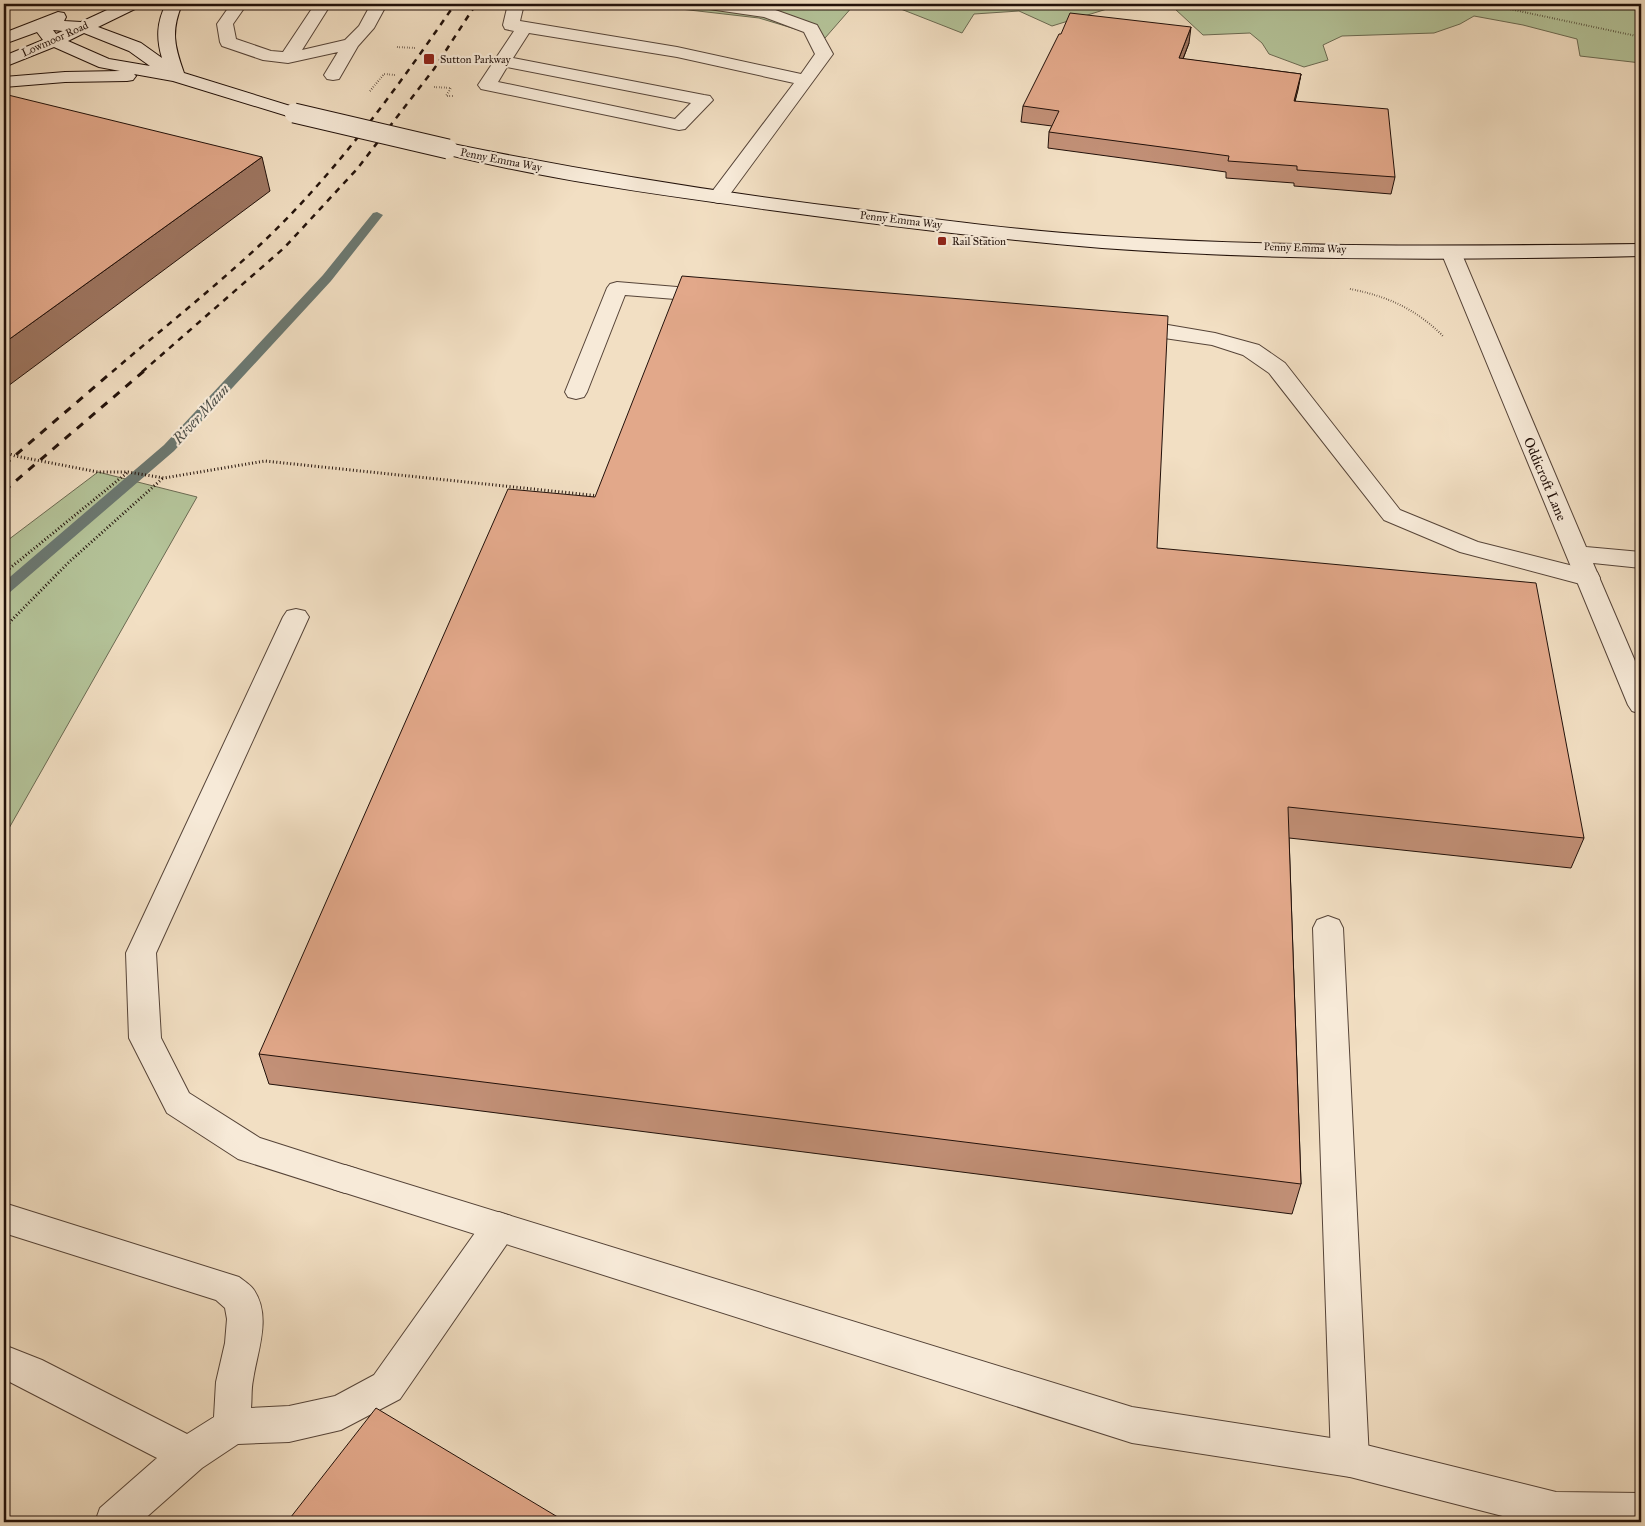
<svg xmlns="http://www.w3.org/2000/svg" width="1645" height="1526" font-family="'IM FELL Great Primer',serif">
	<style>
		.green { fill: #b4c399; stroke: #6b6a52 }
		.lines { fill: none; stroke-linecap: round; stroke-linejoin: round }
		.stream { fill: #6b7871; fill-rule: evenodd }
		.lane-casing { stroke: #564438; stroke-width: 2 }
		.street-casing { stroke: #564438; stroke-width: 2 }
		.secondary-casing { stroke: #22110a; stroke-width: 2 }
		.path-far1 { stroke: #22110a; stroke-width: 2; stroke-dasharray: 0.5 2; stroke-linecap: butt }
		.path { stroke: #22110a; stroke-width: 3; stroke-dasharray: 1 2.5; stroke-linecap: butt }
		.lane { fill: #f7ead8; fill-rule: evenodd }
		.street { fill: #f7ead8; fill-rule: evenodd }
		.secondary { fill: #f7ead8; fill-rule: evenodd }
		.rail-far1 { stroke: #22110a; stroke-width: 2.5; stroke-dasharray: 6 6; stroke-linecap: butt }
		.rail { stroke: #22110a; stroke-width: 3; stroke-dasharray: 8 8; stroke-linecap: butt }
		.secondary-bridge-casing { stroke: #22110a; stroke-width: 21; stroke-linecap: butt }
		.secondary-bridge { stroke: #f7ead8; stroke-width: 19 }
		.wall { fill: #c29077; stroke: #22110a }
		.shaded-wall { fill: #9e7661; stroke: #22110a }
		.building { fill: #e2a88a; stroke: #22110a }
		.poi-dot { fill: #8f2418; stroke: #f7ead8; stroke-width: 2 }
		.labels { text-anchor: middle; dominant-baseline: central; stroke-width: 4.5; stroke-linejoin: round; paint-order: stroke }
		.far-street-label { font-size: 11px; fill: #22110a; stroke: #f7ead8 }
		.far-poi-label { font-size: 11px; fill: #22110a; stroke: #f7ead8; text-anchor: start }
		.street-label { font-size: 14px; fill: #22110a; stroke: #f7ead8 }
		.water-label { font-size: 15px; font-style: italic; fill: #4c4d46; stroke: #f7ead8 }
	</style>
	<rect width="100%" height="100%" fill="#f2dfc3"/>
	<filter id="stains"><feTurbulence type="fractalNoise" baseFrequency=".004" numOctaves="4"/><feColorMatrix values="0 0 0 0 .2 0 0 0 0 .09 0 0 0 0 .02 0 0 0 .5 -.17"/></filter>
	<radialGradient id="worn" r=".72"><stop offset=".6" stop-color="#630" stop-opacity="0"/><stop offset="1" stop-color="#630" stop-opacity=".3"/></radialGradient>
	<!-- green -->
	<path class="green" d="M 637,4 L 869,4 L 853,6 L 825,38 L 759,18 Z
		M 888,4 L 1123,4 L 1052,26 L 1019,11 L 974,14 L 962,33 Z
		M 1185,4 L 1641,4 L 1641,63 L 1580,56 L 1577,39 L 1523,25 L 1474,16 L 1460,24 L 1434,33 L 1342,36 L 1323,45 L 1328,60 L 1304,67 L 1269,54 L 1262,43 L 1250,33 L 1203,35 L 1175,9 Z
		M 98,472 L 197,497 L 4,837 L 4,543 Z"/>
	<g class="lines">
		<!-- stream -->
		<path class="stream" d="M 377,212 L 383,215 L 331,281 L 174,451 L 9,593 L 4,595 L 4,582 L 164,445 L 323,275 L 373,213 Z"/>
		<!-- lane casing -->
		<g class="lane-casing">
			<path id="lane" d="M 231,4 L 247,4 L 233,24 L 236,39 L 271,51 L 283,52 L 315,4 L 331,4 L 302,50 L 345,40 L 359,26 L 371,4 L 387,4 L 374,28 L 358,46 L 339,79 L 333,80 L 327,79 L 324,75 L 338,52 L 288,63 L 263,60 L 222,46 L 220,42 L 217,24 Z
				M 508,4 L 524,4 L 520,21 L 677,47 L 801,74 L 815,54 L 804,32 L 764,17 L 709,9 L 703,7 L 701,4 L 743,4 L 767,7 L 817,25 L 833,54 L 725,201 L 718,203 L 711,201 L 708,197 L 794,83 L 677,57 L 529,33 L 513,58 L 704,95 L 710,96 L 713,100 L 685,129 L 679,130 L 481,89 L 478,85 L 514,31 L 505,29 L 503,25 ZM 507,67 L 691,103 L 675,119 L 498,82 Z
				M 617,282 L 713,290 L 720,292 L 723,296 L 720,300 L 713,302 L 625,295 L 587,392 L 584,397 L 576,399 L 568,397 L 565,392 L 607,288 L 610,284 Z
				M 1130,322 L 1168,325 L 1215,333 L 1259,345 L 1285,363 L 1400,510 L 1478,542 L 1597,572 L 1600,578 L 1597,584 L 1588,586 L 1460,552 L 1384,520 L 1269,373 L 1243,355 L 1212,345 L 1123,332 L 1119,328 L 1123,324 Z
				M 296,609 L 305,611 L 309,617 L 156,953 L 161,1038 L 189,1093 L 260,1138 L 357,1169 L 362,1179 L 357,1189 L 345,1193 L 238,1159 L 167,1113 L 129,1038 L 126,953 L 283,617 L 287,611 Z
				M 1328,916 L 1339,920 L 1343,928 L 1369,1459 L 1363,1472 L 1350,1477 L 1337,1472 L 1331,1459 L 1313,928 L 1317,920 Z
				M 4,1203 L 239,1277 C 244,1281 251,1285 254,1290 C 272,1317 257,1352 253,1380 C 251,1389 252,1399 251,1408 L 289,1406 L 335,1396 L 374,1375 L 487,1216 L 499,1212 L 511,1216 L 516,1227 L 511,1238 L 400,1399 L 341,1430 L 289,1442 L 238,1444 L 202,1468 L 141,1522 L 95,1522 L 100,1508 L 157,1458 L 4,1379 L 4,1345 L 42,1360 L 187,1434 L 214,1417 L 216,1382 L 225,1343 L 227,1319 L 225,1308 L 216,1300 L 4,1233 Z"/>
		</g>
		<!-- street casing -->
		<g class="street-casing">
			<path id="street" d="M 1451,246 L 1458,248 L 1461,252 L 1586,547 L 1641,552 L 1641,568 L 1593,563 L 1641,675 L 1641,714 L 1632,711 L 1628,705 L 1441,252 L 1444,248 Z
				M 345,1165 L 1132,1407 L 1350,1441 L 1556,1492 L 1641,1493 L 1641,1522 L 1526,1522 L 1350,1477 L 1132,1443 L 333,1189 L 328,1179 L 333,1169 Z"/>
		</g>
		<!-- secondary casing -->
		<g class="secondary-casing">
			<path id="secondary" d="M 120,4 L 141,4 L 139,7 L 98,27 L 141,43 L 162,58 C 156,38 157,22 166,4 L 182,4 C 171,31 174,45 184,73 L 300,109 L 303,113 L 300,117 L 294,118 L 173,81 L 134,74 L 136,76 L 133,80 L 127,81 L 65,82 L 4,87 L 4,77 L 65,72 L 120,71 L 99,67 L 54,47 L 4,67 L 4,56 L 43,40 L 37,32 L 4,44 L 4,33 L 58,12 L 64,13 L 66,17 L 64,21 L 81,22 ZM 53,30 L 63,31 L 56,34 ZM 84,33 L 129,51 L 150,66 L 109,59 L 68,41 Z
				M 448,143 C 588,172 729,194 871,211 C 948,221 1026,231 1104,236 C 1283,248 1462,246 1641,244 L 1641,256 C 1462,260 1280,261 1102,248 C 991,239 880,225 770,210 C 661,195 549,180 441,153 L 439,149 L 441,145 Z"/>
		</g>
		<!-- path-far1 -->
		<path class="path-far1" d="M 1486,4 L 1641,37
			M 397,47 L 415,48
			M 434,87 L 451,88 L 446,96 L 453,96
			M 370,91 L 384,74 L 395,75
			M 1350,289 C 1387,296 1416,309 1443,336"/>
		<!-- path -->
		<path class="path" d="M 4,452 L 15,456 L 98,472 L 128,472 L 164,478 L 265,461 L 600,496
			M 4,573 L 128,472
			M 4,628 L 69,562 L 163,478
			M 4,648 L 4,698"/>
		<!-- lane -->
		<use href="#lane" class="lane"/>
		<!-- street -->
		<use href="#street" class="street"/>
		<!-- secondary -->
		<use href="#secondary" class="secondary"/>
		<!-- rail-far1 -->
		<path class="rail-far1" d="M 112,372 C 162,329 214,288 262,243 C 336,173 397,88 455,4
			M 142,372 L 284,248 L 357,169 L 434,69 L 476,4"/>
		<!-- rail -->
		<path class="rail" d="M 4,465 L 113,371
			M 4,491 L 144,371"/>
		<!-- secondary-bridge casing -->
		<g class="secondary-bridge-casing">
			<path id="secondary-bridge" d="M 294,113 L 448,149"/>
		</g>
		<!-- secondary-bridge -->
		<use href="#secondary-bridge" class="secondary-bridge"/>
	</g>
	<!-- wall -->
	<path class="wall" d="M 1189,43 L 1183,59 L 1301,74 L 1295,101 L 1395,177 L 1391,194 L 1294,186 L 1294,183 L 1226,178 L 1226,172 L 1048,148 L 1049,132 L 1052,126 L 1021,122 L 1023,106 Z
		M 1157,548 L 1584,838 L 1571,868 L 1289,838 L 1301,1184 L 1292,1214 L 269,1084 L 259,1054 Z"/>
	<!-- shaded-wall -->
	<path class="shaded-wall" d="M 1191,27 L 1189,43 L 1177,74 L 1179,58 Z
		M 1301,74 L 1298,90 L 1291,117 L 1294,101 Z
		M 262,157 L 270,191 L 4,389 L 4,343 Z"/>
	<!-- building -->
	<path class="building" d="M 1070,13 L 1191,27 L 1179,58 L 1301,74 L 1294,101 L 1388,109 L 1395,177 L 1297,170 L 1297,166 L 1228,161 L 1229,156 L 1049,132 L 1059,111 L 1023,106 L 1059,34 L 1061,34 Z
		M 4,94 L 262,157 L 4,343 Z
		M 682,276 L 1168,316 L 1157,548 L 1536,583 L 1584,838 L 1288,807 L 1301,1184 L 259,1054 L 508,489 L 595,497 Z
		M 376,1408 L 566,1522 L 287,1522 Z"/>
	<!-- markers -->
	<g class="poi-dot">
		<rect x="423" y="53" width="12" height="12" rx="2.5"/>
		<rect x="937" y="236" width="10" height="10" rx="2.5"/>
	</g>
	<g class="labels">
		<!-- far-street labels -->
		<g class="far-street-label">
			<text transform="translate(55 39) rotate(-24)">Lowmoor Road</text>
			<text transform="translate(501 160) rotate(11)">Penny Emma Way</text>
			<text transform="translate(901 220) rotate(7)">Penny Emma Way</text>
			<text transform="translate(1305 248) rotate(2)">Penny Emma Way</text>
		</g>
		<!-- far-poi labels -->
		<g class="far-poi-label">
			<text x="440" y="59">Sutton Parkway</text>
			<text x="952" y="241">Rail Station</text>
		</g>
		<!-- street labels -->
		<g class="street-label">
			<text transform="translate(1545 479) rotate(67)">Oddicroft Lane</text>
		</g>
		<!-- water labels -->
		<g class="water-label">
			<text transform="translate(201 414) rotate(-47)">River Maun</text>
		</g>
	</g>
	<!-- margin -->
	<rect width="1645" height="1526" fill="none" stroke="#f2dfc3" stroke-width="20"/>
	<rect x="5" y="5" width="1635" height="1516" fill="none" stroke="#22110a" stroke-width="2.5"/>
	<rect x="10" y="10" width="1625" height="1506" fill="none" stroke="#22110a"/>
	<rect width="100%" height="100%" filter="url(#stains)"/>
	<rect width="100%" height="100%" fill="url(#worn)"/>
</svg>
